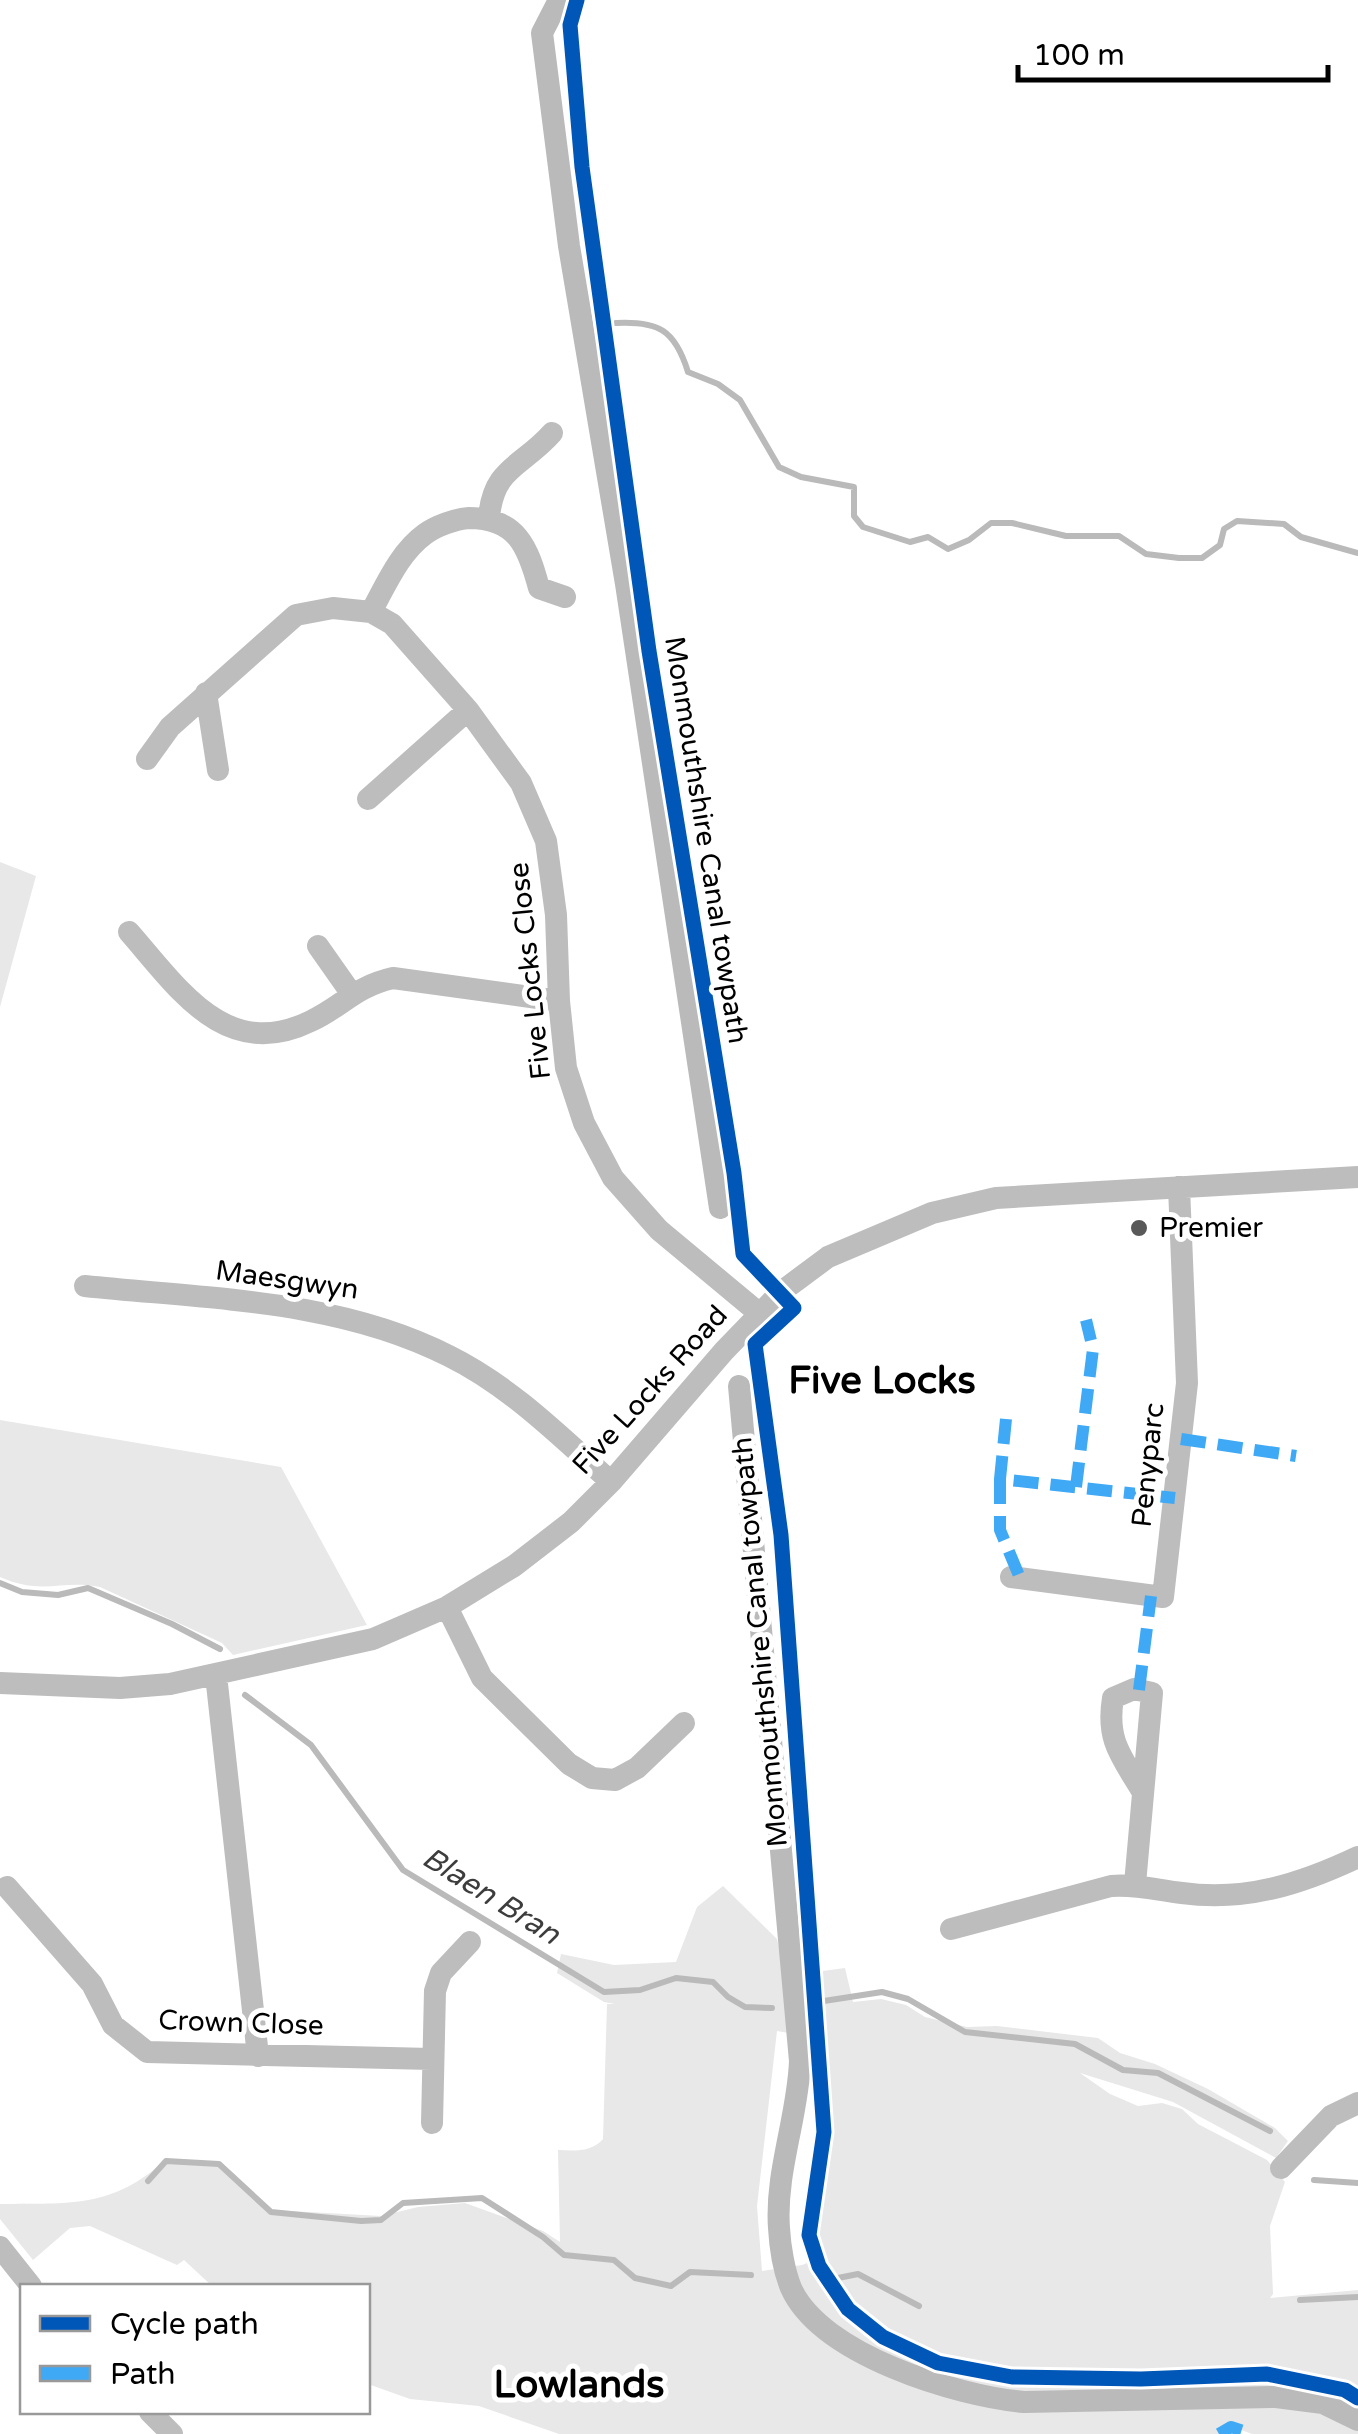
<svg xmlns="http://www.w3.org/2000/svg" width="1358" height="2434" font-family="'Varela Round',sans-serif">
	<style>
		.green { fill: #e8e8e8; fill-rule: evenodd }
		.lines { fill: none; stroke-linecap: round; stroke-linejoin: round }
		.stream { stroke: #bababa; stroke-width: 6 }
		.canal { stroke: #bababa; stroke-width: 22 }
		.minor { stroke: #bdbdbd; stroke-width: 22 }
		.quiet { stroke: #3fa9f5; stroke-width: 12; stroke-dasharray: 25 12; stroke-linecap: butt }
		.cycleway-casing { stroke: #fff; stroke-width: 21 }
		.cycleway { stroke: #0057b8; stroke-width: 15 }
		.poi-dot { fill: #595959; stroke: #fff; stroke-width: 4 }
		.labels { text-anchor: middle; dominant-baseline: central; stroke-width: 10; stroke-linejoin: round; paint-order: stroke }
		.street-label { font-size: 28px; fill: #000; stroke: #fff }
		.poi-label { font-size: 28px; fill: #000; stroke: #fff; text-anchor: start }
		.water-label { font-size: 30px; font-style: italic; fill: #3d3d3d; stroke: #fff }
		.district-label { font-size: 38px; font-weight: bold; fill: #000; stroke: #fff }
	</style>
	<rect width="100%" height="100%" fill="#fff"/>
	<!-- green -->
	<path class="green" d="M 0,862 L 36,876 L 0,1007 Z
		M 0,1420 L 281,1467 L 367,1625 L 233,1655 L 222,1643 L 100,1587 C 62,1579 43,1596 0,1577 Z
		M 723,1886 L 777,1939 L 786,1976 L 845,1968 L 853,2002 L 881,1999 L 906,2005 L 925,2017 L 967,2027 L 997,2026 L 1098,2038 L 1120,2053 L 1155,2064 L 1208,2089 L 1275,2128 L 1288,2141 L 1276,2158 L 1173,2102 L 1080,2073 L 1110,2094 L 1138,2106 L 1162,2103 L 1182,2109 L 1198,2124 L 1267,2160 L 1285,2182 L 1270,2226 L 1273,2294 L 1270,2298 L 1358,2290 L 1358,2434 L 1252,2434 L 1236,2428 L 1224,2434 L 559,2434 L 479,2406 L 410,2399 L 368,2384 L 368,2286 L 212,2286 L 184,2260 L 177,2265 L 90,2226 L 70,2228 L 33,2260 L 0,2219 L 0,2204 C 68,2203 113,2209 166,2159 L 221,2162 L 272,2210 L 381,2216 L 418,2207 L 465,2203 L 543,2231 L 560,2242 L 558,2150 C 575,2151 592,2152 603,2139 L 607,2004 L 615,2004 L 604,2002 L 557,1973 L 561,1954 L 614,1965 L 676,1962 L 697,1907 ZM 777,2031 L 824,2039 L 831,2134 L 817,2239 L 822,2257 L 802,2265 L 762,2271 L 757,2206 Z"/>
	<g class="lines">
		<!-- stream -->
		<path class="stream" d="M 616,323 C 659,321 675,330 688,372 L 718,384 L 740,400 L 779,467 L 801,477 L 854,487 L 854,516 L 863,527 L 910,542 L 928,537 L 948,549 L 969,540 L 991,523 L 1012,523 L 1066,536 L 1119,536 L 1146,554 L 1179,558 L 1202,558 L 1220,545 L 1224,529 L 1237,521 L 1284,524 L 1301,537 L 1358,553
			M 0,1583 L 22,1592 L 58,1595 L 88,1588 L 172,1624 L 220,1649
			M 245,1695 L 311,1745 L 403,1870 L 604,1992 L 640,1990 L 676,1978 L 713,1982 L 728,1997 L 745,2007 L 772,2008
			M 824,2001 L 882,1992 L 908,1999 L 965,2032 L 1075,2044 L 1123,2070 L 1158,2073 L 1270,2131
			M 1314,2180 L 1358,2183
			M 148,2181 L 166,2161 L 219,2164 L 271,2212 L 361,2221 L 381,2220 L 403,2203 L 482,2198 L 543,2237 L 564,2255 L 614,2260 L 635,2278 L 671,2286 L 690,2272 L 751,2275
			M 838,2278 L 858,2274 L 919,2306
			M 1300,2300 L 1358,2297"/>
		<!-- canal -->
		<path class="canal" d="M 559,0 L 542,33 L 569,246 L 626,584 L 720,1208
			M 739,1386 L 800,2061 C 798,2117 775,2172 779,2228 C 780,2246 784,2271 791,2288 C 821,2355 957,2396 1024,2402 L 1276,2397 L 1323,2403 L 1358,2420"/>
		<!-- minor -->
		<path class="minor" d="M 489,518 C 493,467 522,467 552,433
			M 371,612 C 386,585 399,553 425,534 C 436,526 455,519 469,518 C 517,518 528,547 539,588 L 565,597
			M 206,693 L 218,770
			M 147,759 L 170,727 L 296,615 L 333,608 L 371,612 L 392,624 L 468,710 L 521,783 L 546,841 L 556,915 L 559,1001 L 566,1068 L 584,1123 L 613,1178 L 659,1230 L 760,1314
			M 368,799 L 468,710
			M 129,932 C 179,989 226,1063 311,1021 C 343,1006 354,987 393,978 L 559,1001
			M 318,946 L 351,993
			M 85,1286 C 208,1299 337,1299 449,1356 C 510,1386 561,1437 611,1482
			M 1011,1577 L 1163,1597 L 1187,1383 L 1179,1187
			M 447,1607 L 482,1678 L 569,1764 L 592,1778 L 615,1780 L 637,1768 L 684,1723
			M 216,1675 L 258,2056
			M 0,1683 L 120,1688 L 170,1684 L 373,1639 L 447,1607 L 514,1566 L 571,1522 L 611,1482 L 724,1351 L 781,1292 L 828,1257 L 932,1213 L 996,1198 L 1358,1177
			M 1135,1884 L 1152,1693 L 1134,1689 L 1113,1698 C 1106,1740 1121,1756 1142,1791
			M 7,1887 L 92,1984 L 113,2025 L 147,2052 L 431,2059
			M 951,1929 L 1111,1886 C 1136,1884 1157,1890 1182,1893 C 1245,1902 1301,1884 1358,1857
			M 432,2123 L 435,1991 L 441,1973 L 470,1942
			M 1281,2168 L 1331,2116 L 1358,2103
			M 0,2247 L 31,2286
			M 150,2412 L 172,2434"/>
		<!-- quiet -->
		<path class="quiet" d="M 1006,1419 L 1000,1479 L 1175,1498
			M 1181,1439 L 1296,1456
			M 1000,1479 L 1000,1530 L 1020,1578
			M 1076,1487 L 1093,1349 L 1086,1320
			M 1139,1690 L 1151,1596
			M 1219,2434 L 1231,2427 L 1253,2434"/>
		<!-- cycleway casing -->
		<g class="cycleway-casing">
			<path id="cycleway" d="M 577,0 L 570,25 L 582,167 L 649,651 L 734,1173 L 743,1254 L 794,1308 L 755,1344 L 781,1535 L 824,2132 L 809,2235 L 819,2266 L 848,2309 L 883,2337 L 938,2363 L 1012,2377 L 1141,2379 L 1267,2374 L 1345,2390 L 1358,2398"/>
		</g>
		<!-- cycleway -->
		<use href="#cycleway" class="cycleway"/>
	</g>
	<!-- markers -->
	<circle class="poi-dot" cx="1139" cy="1228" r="10"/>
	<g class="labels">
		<!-- street labels -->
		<g class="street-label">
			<text transform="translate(706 840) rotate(81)">Monmouthshire Canal towpath</text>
			<text transform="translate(530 971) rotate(-96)">Five Locks Close</text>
			<text transform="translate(287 1280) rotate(8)">Maesgwyn</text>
			<text transform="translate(650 1390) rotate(-48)">Five Locks Road</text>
			<text transform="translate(1148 1465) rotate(-84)">Penyparc</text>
			<text transform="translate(760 1642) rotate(-95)">Monmouthshire Canal towpath</text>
			<text transform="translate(241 2023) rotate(2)">Crown Close</text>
		</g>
		<!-- poi labels -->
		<g class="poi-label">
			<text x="1159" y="1228">Premier</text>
		</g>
		<!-- water labels -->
		<g class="water-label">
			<text transform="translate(491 1896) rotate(32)">Blaen Bran</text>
		</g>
		<!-- district labels -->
		<g class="district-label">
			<text x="882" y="1381">Five Locks</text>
			<text x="579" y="2385">Lowlands</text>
		</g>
	</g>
	<!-- legend -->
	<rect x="20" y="2284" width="350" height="130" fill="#ffffff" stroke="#999999" stroke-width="2.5"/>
	<rect x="40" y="2316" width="50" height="15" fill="#0057b8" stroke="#999999" stroke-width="2.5"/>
	<text x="110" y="2334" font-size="30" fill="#000000">Cycle path</text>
	<rect x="40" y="2366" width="50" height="15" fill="#3fa9f5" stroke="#999999" stroke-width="2.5"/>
	<text x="110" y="2384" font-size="30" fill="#000000">Path</text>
	<!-- scale -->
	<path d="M1018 65v15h310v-15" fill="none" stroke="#000000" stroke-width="5"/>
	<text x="1033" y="65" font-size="30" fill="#000000" stroke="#ffffff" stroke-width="8" paint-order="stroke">100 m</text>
</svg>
